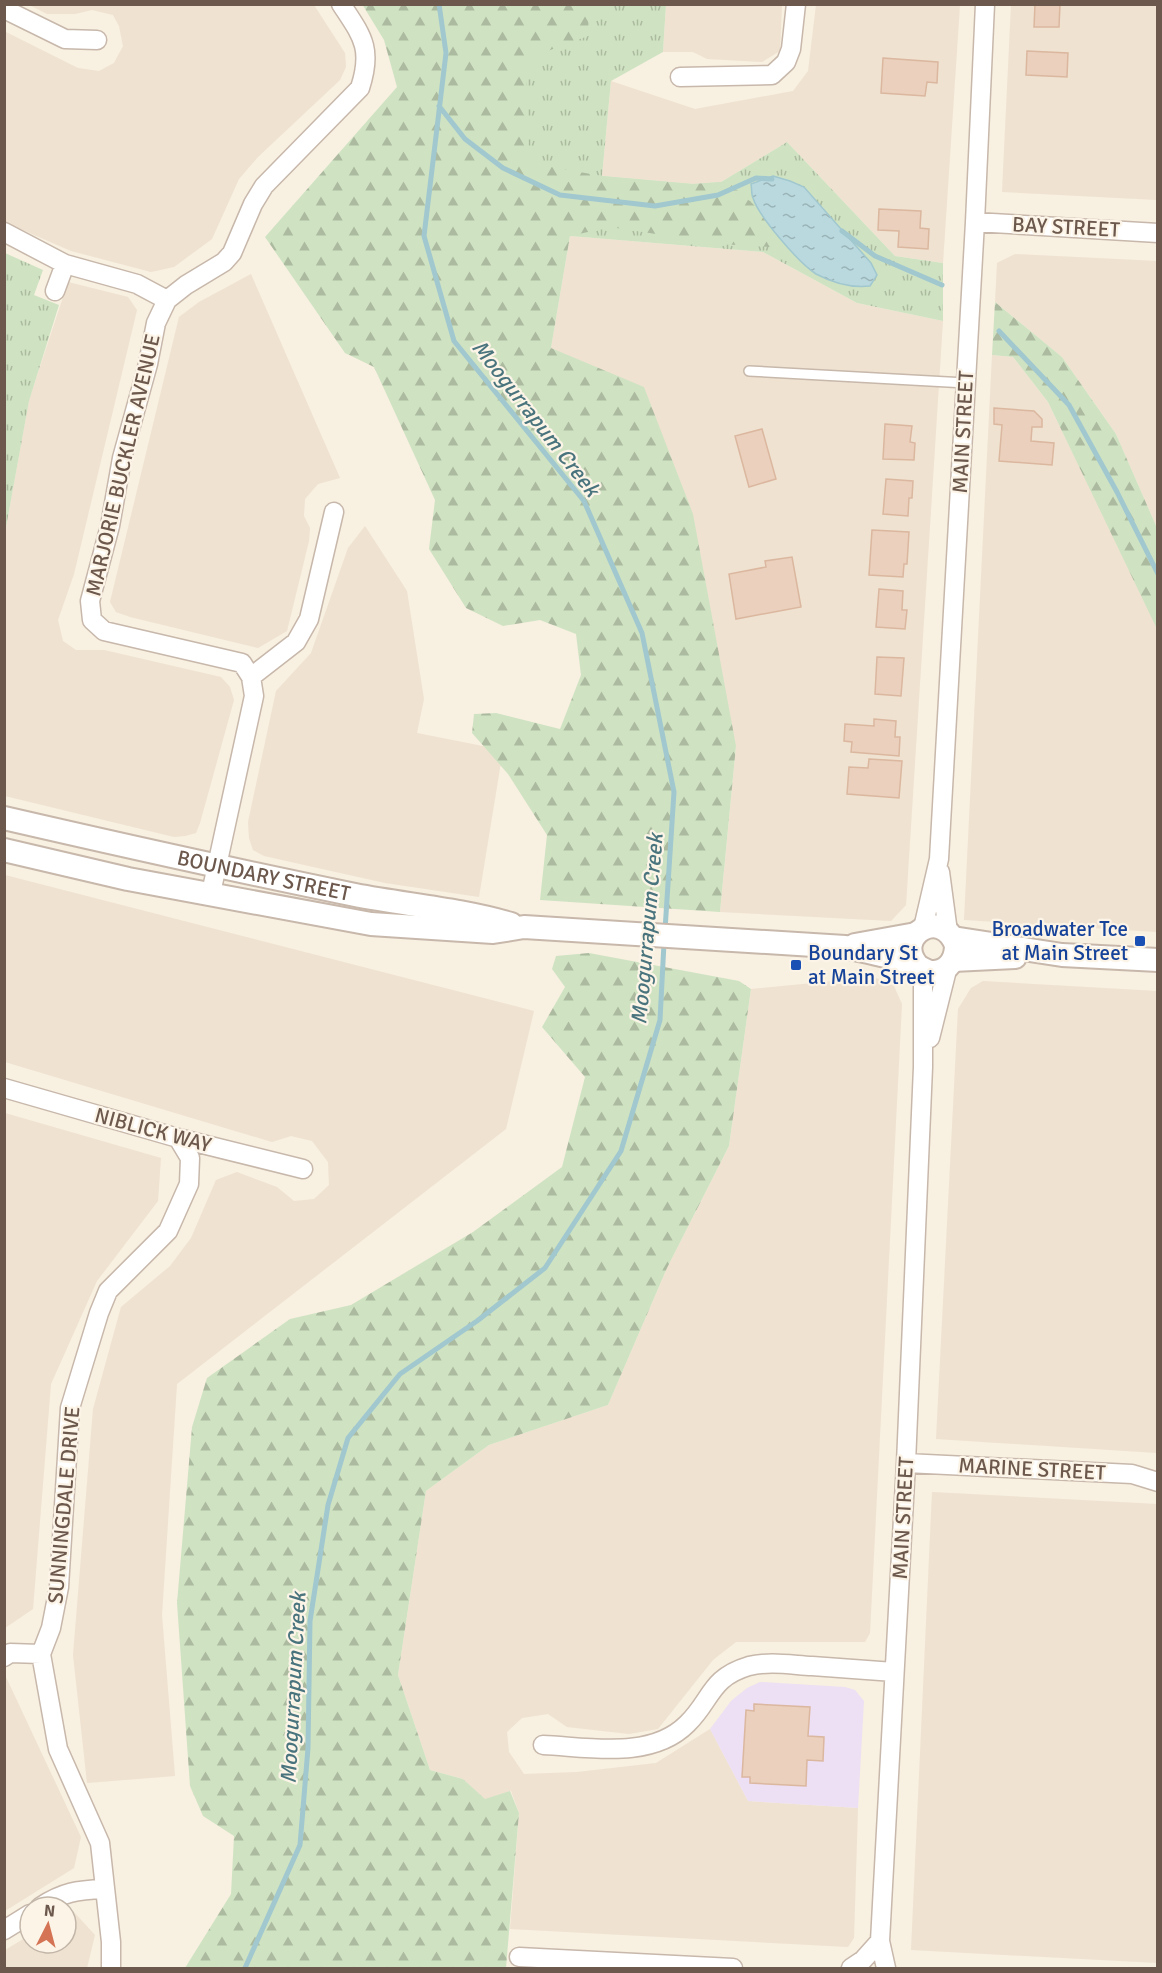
<svg xmlns="http://www.w3.org/2000/svg" width="1162" height="1973" font-family="Signika,sans-serif">
	<style>
		.residential { fill: #efe2d1 }
		.education { fill: #eddff4 }
		.grass { fill: url(#grass-tufts) }
		.forest { fill: url(#forest-firs) }
		.water { fill: url(#water-ripples); stroke: #a1c7cf; stroke-width: 1.5 }
		.lines { fill: none; stroke-linecap: round; stroke-linejoin: round }
		.stream { stroke: #a1c7cf; stroke-width: 5 }
		.building { fill: #ead0bd; stroke: #dbb79f; stroke-width: 1.5 }
		.service-casing { stroke: #c7b8ab; stroke-width: 12 }
		.minor-casing { stroke: #c7b8ab; stroke-width: 21 }
		.tertiary-casing { stroke: #c7b8ab; stroke-width: 26 }
		.service { stroke: #fff; stroke-width: 9 }
		.minor { stroke: #fff; stroke-width: 18 }
		.tertiary { stroke: #fff; stroke-width: 22 }
		.transit-dot { fill: #1a4fb4; stroke: #fcf4e7; stroke-width: 2 }
		.labels { text-anchor: middle; dominant-baseline: central; stroke-width: 4.5; stroke-linejoin: round; paint-order: stroke }
		.street-label { font-size: 21px; fill: #6c584c; stroke: #fcf4e7 }
		.transit-label { font-size: 21px; fill: #164399; stroke: #fcf4e7; text-anchor: end }
		.water-label { font-size: 22px; font-style: italic; fill: #49747d; stroke: #fcf4e7 }
	</style>
	<defs>
		<pattern id="grass-tufts" width="24" height="20" patternUnits="userSpaceOnUse" patternTransform="scale(1.5)"><rect width="24" height="20" fill="#cfe3c2"/><path d="M3 7l-1-3M5 7V3M7 7l1-3M15 17l-1-3M17 17v-4M19 17l1-3" fill="none" stroke="#acbba0"/></pattern>
		<pattern id="forest-firs" width="22" height="20" patternUnits="userSpaceOnUse" patternTransform="scale(1.5)"><rect width="22" height="20" fill="#cfe3c2"/><path d="M5 1l3.5 6h-7zM16 11l3.5 6h-7z" fill="#acbba0"/></pattern>
		<pattern id="water-ripples" width="26" height="14" patternUnits="userSpaceOnUse" patternTransform="scale(1.5)"><rect width="26" height="14" fill="#b9d9df"/><path d="M2 4q2-2 4 0t4 0M15 11q2-2 4 0t4 0" fill="none" stroke="#9ab3b7"/></pattern>
	</defs>
	<rect width="100%" height="100%" fill="#f8f0e1"/>
	<!-- residential -->
	<path class="residential" d="M 29,5 L 314,5 L 345,53 L 346,67 L 340,80 L 258,157 L 239,179 L 212,239 L 174,267 L 151,272 L 71,251 L 18,228 L 9,245 L 5,242 L 4,31 L 78,68 L 99,71 L 114,63 L 123,46 L 119,26 L 113,15 L 92,10 L 75,14 L 47,14 Z
		M 666,5 L 782,5 L 780,51 L 762,62 L 707,59 L 693,52 L 663,52 Z
		M 816,5 L 960,5 L 943,263 L 895,256 L 787,142 L 721,182 L 693,184 L 602,176 L 611,81 L 695,109 L 793,91 L 808,71 Z
		M 1011,5 L 1157,5 L 1157,200 L 1002,192 Z
		M 570,236 L 763,252 L 857,303 L 943,321 L 906,905 L 891,921 L 720,912 L 736,746 L 551,348 Z
		M 1015,254 L 1157,261 L 1157,528 L 1116,434 L 1062,357 L 995,302 L 997,263 Z
		M 251,274 L 340,478 L 318,484 L 305,499 L 304,516 L 310,528 L 309,541 L 287,631 L 258,648 L 130,617 L 116,612 L 110,602 L 179,317 L 199,302 Z
		M 68,282 L 128,297 L 137,310 L 74,574 L 58,620 L 63,641 L 76,650 L 104,650 L 221,677 L 230,687 L 234,700 L 200,823 L 196,833 L 185,836 L 174,837 L 5,796 L 5,533 L 29,400 Z
		M 992,355 L 1013,357 L 1048,402 L 1157,626 L 1157,932 L 964,920 Z
		M 365,526 L 407,591 L 424,699 L 417,733 L 503,750 L 479,897 L 385,883 L 264,856 L 253,850 L 249,838 L 248,822 L 276,691 L 311,653 L 348,548 Z
		M 5,875 L 534,1011 L 506,1129 L 177,1384 L 162,1615 L 175,1776 L 87,1783 L 73,1655 L 93,1409 L 121,1307 L 170,1266 L 191,1238 L 216,1180 L 237,1172 L 277,1187 L 294,1201 L 314,1199 L 329,1185 L 328,1162 L 312,1141 L 291,1136 L 272,1142 L 5,1062 Z
		M 874,977 L 894,986 L 902,1004 L 870,1633 L 865,1642 L 736,1642 L 713,1660 L 658,1729 L 629,1734 L 567,1727 L 548,1714 L 522,1718 L 507,1732 L 509,1752 L 524,1774 L 577,1772 L 656,1763 L 710,1729 L 748,1801 L 858,1808 L 854,1938 L 848,1947 L 510,1929 L 519,1813 L 511,1791 L 485,1800 L 463,1779 L 430,1770 L 398,1675 L 426,1491 L 489,1445 L 608,1405 L 667,1268 L 729,1146 L 751,989 Z
		M 983,981 L 1157,991 L 1157,1453 L 936,1439 L 958,1009 L 971,988 Z
		M 5,1113 L 161,1158 L 158,1201 L 97,1281 L 51,1384 L 33,1609 L 5,1628 Z
		M 932,1492 L 1157,1504 L 1157,1963 L 911,1950 Z
		M 5,1675 L 81,1837 L 74,1868 L 5,1911 Z
		M 72,1910 L 95,1935 L 87,1968 L 5,1968 L 5,1950 L 30,1935 L 30,1943 L 66,1943 L 66,1914 Z"/>
	<!-- education -->
	<path class="education" d="M 760,1682 L 845,1687 L 855,1690 L 864,1701 L 858,1808 L 748,1801 L 710,1729 L 731,1701 L 747,1688 Z"/>
	<!-- grass -->
	<path class="grass" d="M 467,5 L 666,5 L 663,52 L 611,81 L 602,176 L 693,184 L 721,182 L 787,142 L 895,256 L 943,263 L 943,321 L 857,303 L 763,252 L 570,236 L 442,220 Z
		M 5,253 L 43,270 L 34,295 L 59,305 L 29,401 L 5,533 Z"/>
	<!-- forest -->
	<path class="forest" d="M 362,4 L 589,5 L 588,36 L 526,59 L 529,163 L 602,176 L 693,184 L 721,182 L 730,184 L 753,204 L 772,228 L 776,241 L 770,247 L 721,244 L 610,227 L 570,236 L 551,348 L 644,387 L 693,514 L 736,746 L 720,912 L 540,900 L 547,835 L 508,774 L 472,733 L 474,714 L 496,713 L 560,729 L 581,675 L 576,634 L 540,620 L 503,626 L 466,608 L 429,549 L 435,500 L 374,367 L 345,353 L 265,237 L 397,87 L 384,40 Z
		M 995,302 L 1062,357 L 1116,434 L 1157,528 L 1157,629 L 1048,402 L 1013,357 L 992,355 Z
		M 589,953 L 739,981 L 751,989 L 729,1146 L 667,1268 L 608,1405 L 489,1445 L 426,1491 L 398,1675 L 430,1770 L 463,1779 L 485,1799 L 510,1791 L 519,1813 L 506,1968 L 185,1968 L 231,1894 L 234,1836 L 203,1816 L 190,1786 L 177,1603 L 192,1427 L 207,1378 L 290,1319 L 351,1305 L 473,1232 L 562,1167 L 585,1077 L 542,1027 L 565,987 L 552,969 L 556,956 Z"/>
	<!-- water -->
	<path class="water" d="M 773,176 L 790,181 L 804,187 L 871,263 L 877,275 L 870,286 C 852,288 833,283 816,274 C 799,263 759,217 753,198 C 751,194 752,188 751,184 Z"/>
	<g class="lines">
		<!-- stream -->
		<path class="stream" d="M 439,4 L 446,53 L 424,236 L 454,341 L 584,501 L 642,633 L 674,792 L 665,930
			M 439,106 L 465,139 L 503,168 L 560,195 L 655,206 L 718,195 L 756,178 L 772,179
			M 842,231 L 875,256 L 942,285
			M 999,331 L 1069,405 L 1117,492 L 1158,574
			M 245,1968 L 300,1845 L 308,1748 L 310,1621 L 328,1505 L 348,1438 L 400,1374 L 477,1321 L 545,1268 L 621,1151 L 660,1020 L 664,943"/>
	</g>
	<!-- building -->
	<path class="building" d="M 1035,4 L 1060,4 L 1059,27 L 1034,27 Z
		M 1027,51 L 1068,53 L 1067,77 L 1026,75 Z
		M 883,58 L 938,62 L 937,83 L 927,82 L 925,96 L 881,93 Z
		M 879,209 L 921,211 L 920,228 L 929,229 L 928,249 L 898,247 L 899,231 L 878,230 Z
		M 994,408 L 1034,411 L 1042,419 L 1042,427 L 1032,427 L 1031,441 L 1054,443 L 1052,465 L 999,461 L 1002,425 L 994,424 Z
		M 885,424 L 912,426 L 910,442 L 915,443 L 914,460 L 883,459 Z
		M 762,429 L 776,479 L 749,487 L 735,436 Z
		M 886,479 L 913,481 L 912,498 L 909,498 L 908,516 L 883,514 Z
		M 872,530 L 909,532 L 907,564 L 904,564 L 903,577 L 869,575 Z
		M 792,557 L 801,607 L 736,619 L 729,574 L 766,567 L 765,561 Z
		M 879,589 L 903,591 L 902,610 L 907,610 L 905,629 L 876,627 Z
		M 877,657 L 904,658 L 901,696 L 875,694 Z
		M 874,719 L 896,721 L 895,737 L 900,737 L 899,756 L 851,752 L 852,742 L 844,741 L 845,724 L 874,726 Z
		M 869,759 L 902,761 L 899,798 L 847,794 L 849,767 L 868,768 Z
		M 754,1704 L 810,1707 L 808,1736 L 824,1737 L 823,1761 L 807,1760 L 806,1786 L 750,1783 L 750,1777 L 742,1777 L 746,1710 L 754,1711 Z"/>
	<g class="lines">
		<!-- service casing -->
		<g class="service-casing">
			<path id="service" d="M 749,371 L 966,383"/>
		</g>
		<!-- minor casing -->
		<g class="minor-casing">
			<path id="minor" d="M 4,9 L 65,39 L 97,40
				M 680,77 L 772,75 L 786,62 L 791,49 L 796,4
				M 975,222 L 1158,233
				M 4,232 L 65,264 L 137,284 L 167,300
				M 55,291 L 65,264
				M 251,677 L 296,642 L 309,619 L 334,512
				M 940,872 L 948,932
				M 211,893 L 254,696 L 251,677 L 242,663 L 104,631 L 92,620 L 90,601 L 110,526 L 122,458 L 148,364 L 156,323 L 167,300 L 186,285 L 224,262 L 232,253 L 253,204 L 264,186 L 360,88 C 373,48 362,36 341,4
				M 923,928 L 939,859 L 975,222 L 985,4
				M 930,1038 L 948,966
				M 4,1088 L 178,1138 L 303,1169
				M 906,1463 L 1132,1474 L 1158,1482
				M 4,1657 L 10,1653 L 41,1654
				M 543,1745 C 589,1747 651,1760 687,1724 C 712,1700 709,1678 749,1666 C 769,1661 792,1665 812,1666 C 840,1668 867,1670 894,1672
				M 40,1907 C 63,1892 77,1890 104,1889
				M 4,1930 L 30,1914
				M 519,1957 L 733,1968
				M 111,1968 L 111,1942 L 100,1843 L 58,1749 L 41,1654 L 51,1628 L 59,1587 L 70,1408 L 99,1313 L 108,1291 L 168,1231 L 189,1184 L 190,1158 L 178,1138
				M 851,1968 L 863,1960 L 880,1941
				M 886,1968 L 880,1941 L 906,1463 L 923,1067 L 923,970"/>
		</g>
		<!-- tertiary casing -->
		<g class="tertiary-casing">
			<g id="tertiary">
				<path id="s1" d="M 4,818 C 121,845 238,871 355,895 C 407,905 460,909 511,924"/>
				<path d="M 4,850 L 128,879 L 371,924 L 493,932 L 524,927 L 845,947 C 868,952 891,956 914,964 C 921,967 926,973 935,972 C 950,970 956,958 956,945 C 941,906 893,936 917,965"/>
				<path d="M 953,938 L 1062,955 L 1158,960"/>
				<path d="M 855,945 L 916,934"/>
				<path d="M 953,960 L 1015,957"/>
			</g>
		</g>
		<!-- service -->
		<use href="#service" class="service"/>
		<!-- minor -->
		<use href="#minor" class="minor"/>
		<!-- tertiary -->
		<use href="#tertiary" class="tertiary"/>
	</g>
	<!-- markers -->
	<g class="transit-dot">
		<rect x="1134" y="935" width="12" height="12" rx="3"/>
		<rect x="790" y="959" width="12" height="12" rx="3"/>
	</g>
	<g class="labels">
		<!-- street labels -->
		<g class="street-label">
			<text transform="translate(1066 227) rotate(3)">BAY STREET</text>
			<text transform="translate(963 432) rotate(-87)">MAIN STREET</text>
			<text transform="translate(123 465) rotate(-77)">MARJORIE BUCKLER AVENUE</text>
			<text stroke="none"><textPath href="#s1" startOffset="266">BOUNDARY STREET</textPath></text>
			<text transform="translate(153 1130) rotate(15)">NIBLICK WAY</text>
			<text transform="translate(1032 1469) rotate(3)">MARINE STREET</text>
			<text transform="translate(64 1505) rotate(-85)">SUNNINGDALE DRIVE</text>
			<text transform="translate(903 1518) rotate(-87)">MAIN STREET</text>
		</g>
		<!-- transit labels -->
		<g class="transit-label">
			<text x="1128" y="929">Broadwater Tce<tspan x="1128" dy="24">at Main Street</tspan></text>
			<text x="808" y="953" text-anchor="start">Boundary St<tspan x="808" dy="24">at Main Street</tspan></text>
		</g>
		<!-- water labels -->
		<g class="water-label">
			<text transform="translate(536 418) rotate(52)">Moogurrapum Creek</text>
			<text transform="translate(647 929) rotate(-85)">Moogurrapum Creek</text>
			<text transform="translate(293 1688) rotate(-87)">Moogurrapum Creek</text>
		</g>
	</g>
	<!-- border -->
	<rect width="1162" height="1973" fill="none" stroke="#6c584c" stroke-width="12"/>
	<!-- north arrow -->
	<g transform="translate(48 1925) rotate(6)"><circle r="28" fill="#fcf4e7" stroke="#c2b6a9" stroke-width="1.5"/>
	<path d="M0-4.5L10 22L0 15L-10 22Z" fill="#d47455"/>
	<text y="-9" font-size="16" font-weight="bold" text-anchor="middle" fill="#6c584c">N</text>
	</g>
</svg>
